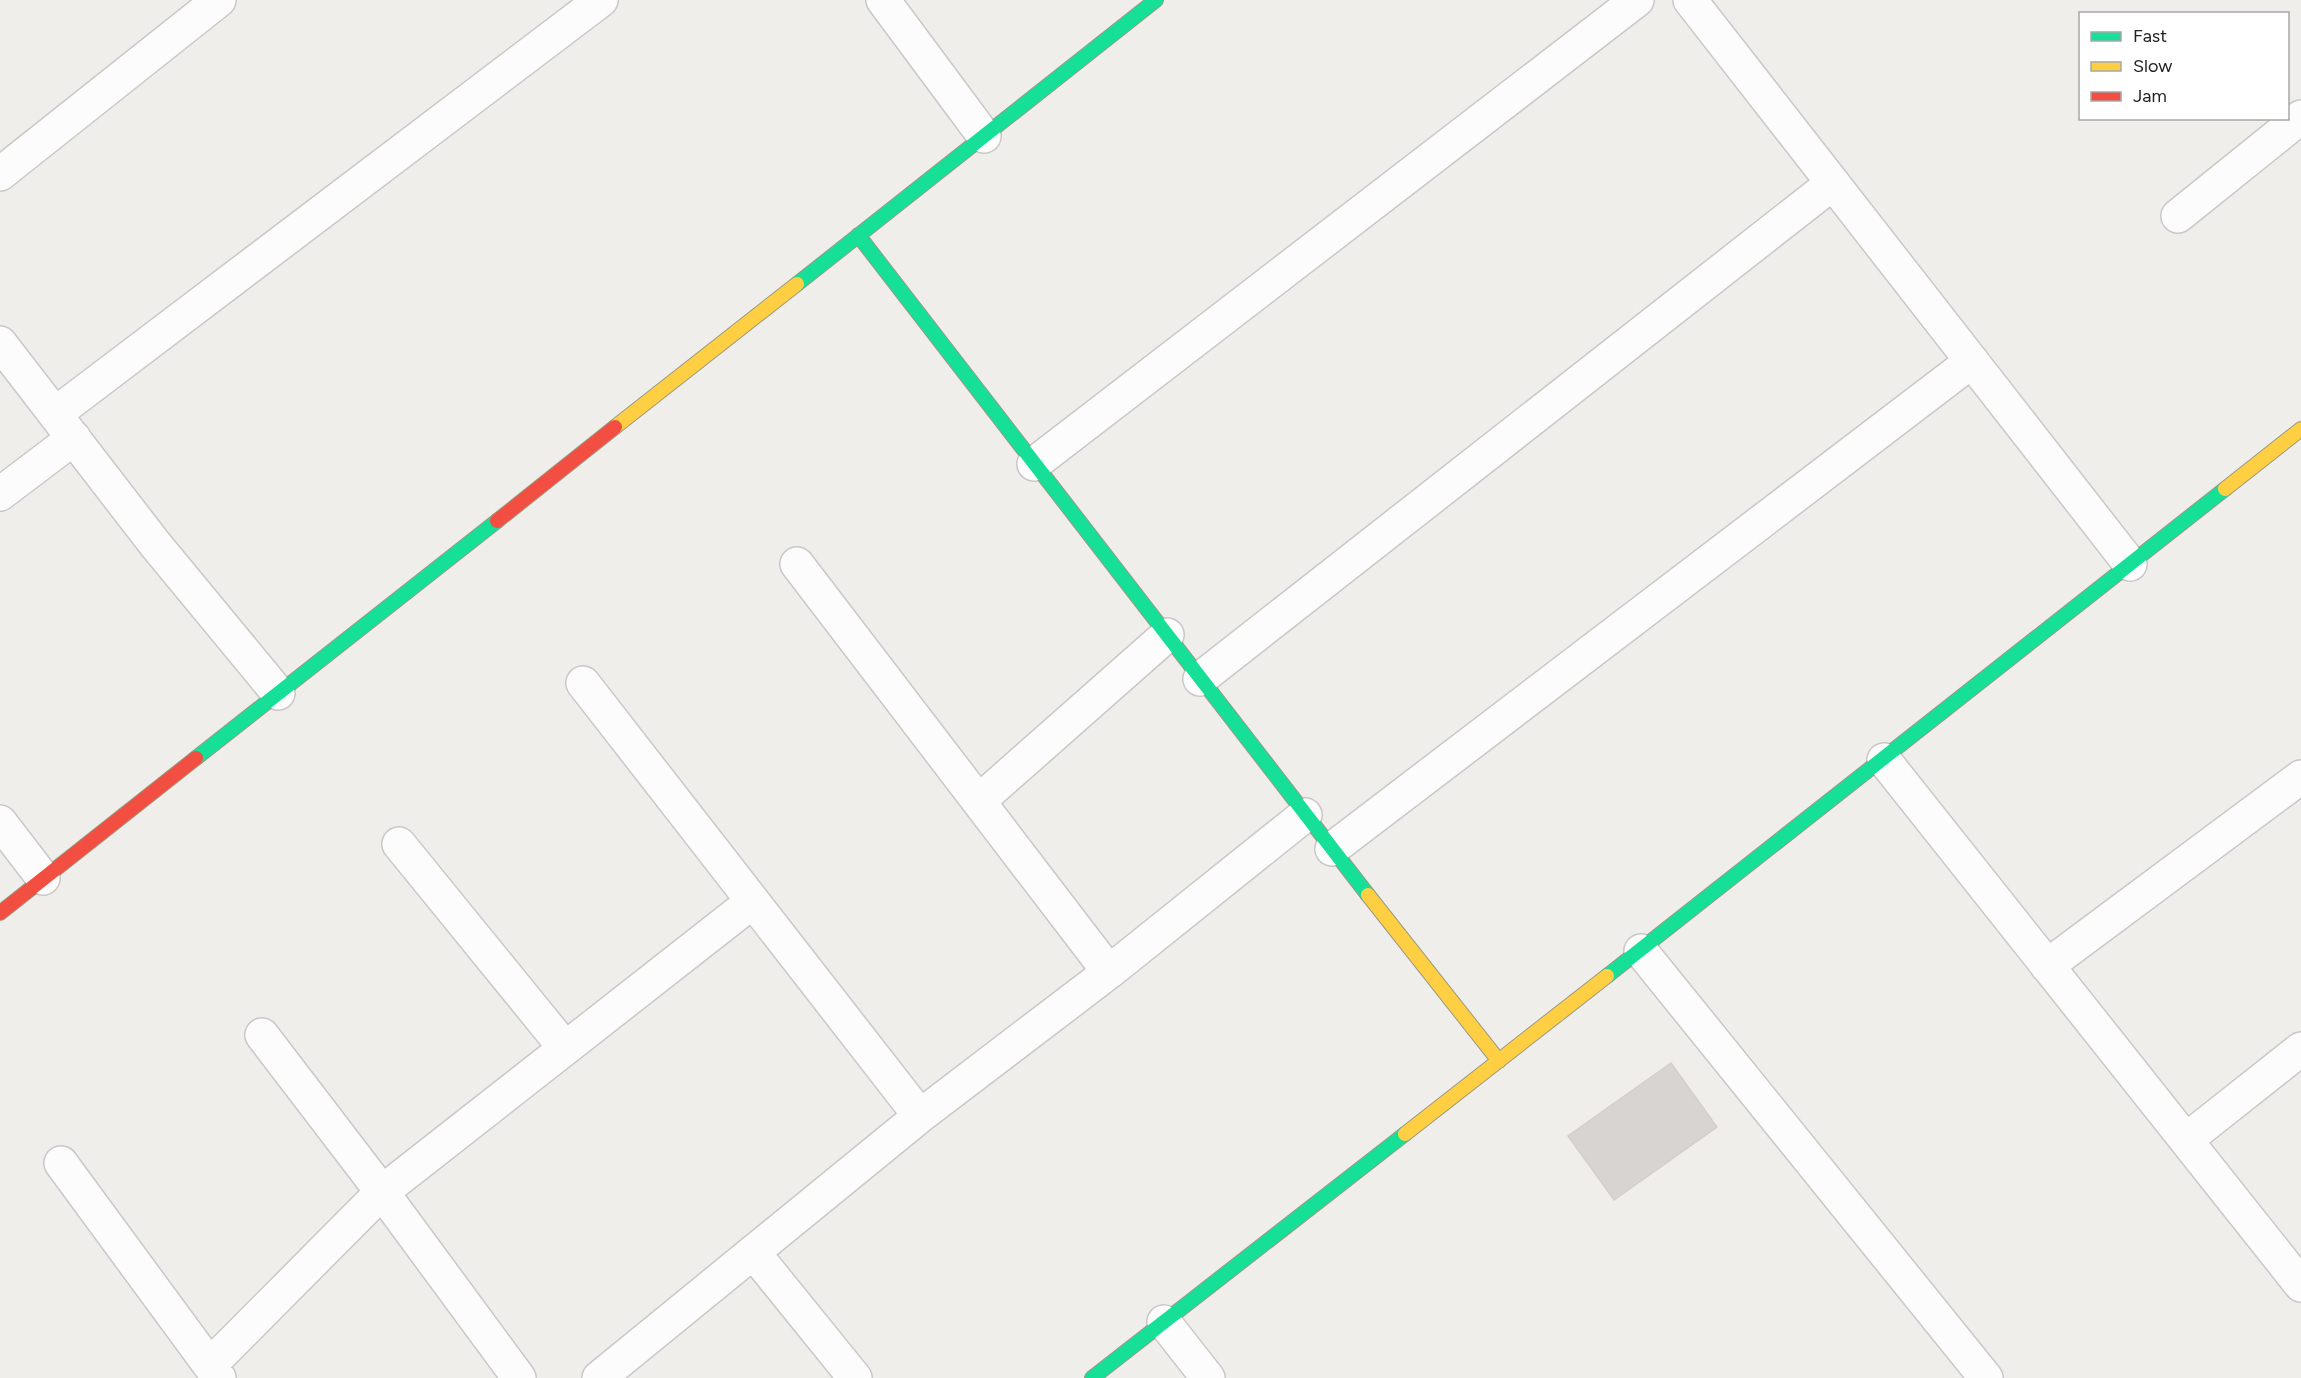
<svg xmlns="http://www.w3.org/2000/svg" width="2301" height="1378" font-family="Figtree,sans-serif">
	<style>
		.building { fill: #d7d4d2; stroke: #d3d0cc; stroke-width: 1.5 }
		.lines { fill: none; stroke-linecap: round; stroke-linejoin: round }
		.street-casing { stroke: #c9c8c7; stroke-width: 36 }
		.fast-casing { stroke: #999a82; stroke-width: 16 }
		.slow-casing { stroke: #999a82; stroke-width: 16 }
		.jam-casing { stroke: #999a82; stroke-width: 16 }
		.street { stroke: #fdfcfc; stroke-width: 33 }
		.fast { stroke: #16e098; stroke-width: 14 }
		.slow { stroke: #ffcf43; stroke-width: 14 }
		.jam { stroke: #f24e42; stroke-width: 14 }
	</style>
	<rect width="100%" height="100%" fill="#f0eeeb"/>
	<!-- building -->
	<path class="building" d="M 1671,1063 L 1717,1127 L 1614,1200 L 1568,1136 Z"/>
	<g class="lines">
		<!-- street casing -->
		<g class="street-casing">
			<path id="street" d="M 883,0 L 984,136
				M 1690,0 L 2130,564
				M 0,174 L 219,0
				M 2178,216 L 2301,117
				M 0,343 L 155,544 L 278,693
				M 55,414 L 601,0
				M 1034,464 L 1637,0
				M 0,494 L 74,438
				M 797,564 L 1109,972
				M 1200,679 L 1833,183
				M 583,683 L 920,1116
				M 1884,760 L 2301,1285
				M 979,801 L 1167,635
				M 0,822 L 43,878
				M 399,844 L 565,1048
				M 1332,849 L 1972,361
				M 1641,951 L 1986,1378
				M 2047,966 L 2301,777
				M 262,1035 L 382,1192 L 519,1378
				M 2186,1140 L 2301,1049
				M 61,1163 L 219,1378
				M 753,1252 L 855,1378
				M 1164,1322 L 1208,1378
				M 210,1365 L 382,1192 L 752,902
				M 599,1378 L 920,1116 L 1109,972 L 1305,815"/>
		</g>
		<!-- fast casing -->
		<g class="fast-casing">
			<path id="fast" d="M 858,235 L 1368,895
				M 797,284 L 1156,0
				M 196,758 L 497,521
				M 1607,976 L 2225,489
				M 1092,1378 L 1405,1134"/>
		</g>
		<!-- slow casing -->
		<g class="slow-casing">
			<path id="slow" d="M 615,427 L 797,284
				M 2225,489 L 2301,429
				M 1368,895 L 1499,1061
				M 1405,1134 L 1607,976"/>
		</g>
		<!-- jam casing -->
		<g class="jam-casing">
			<path id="jam" d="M 497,521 L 615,427
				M 0,913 L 196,758"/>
		</g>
		<!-- street -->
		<use href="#street" class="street"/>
		<!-- fast -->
		<use href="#fast" class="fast"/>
		<!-- slow -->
		<use href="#slow" class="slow"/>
		<!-- jam -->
		<use href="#jam" class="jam"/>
	</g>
	<!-- legend -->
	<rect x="2079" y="12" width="210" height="108" fill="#ffffff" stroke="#a7a7a7" stroke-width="1.5"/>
	<rect x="2091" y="32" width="30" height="9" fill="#16e098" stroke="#a7a7a7" stroke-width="1.5"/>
	<text x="2133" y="42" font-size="18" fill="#222222">Fast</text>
	<rect x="2091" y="62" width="30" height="9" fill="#ffcf43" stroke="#a7a7a7" stroke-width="1.5"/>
	<text x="2133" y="72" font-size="18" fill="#222222">Slow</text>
	<rect x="2091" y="92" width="30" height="9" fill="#f24e42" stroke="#a7a7a7" stroke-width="1.5"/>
	<text x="2133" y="102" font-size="18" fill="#222222">Jam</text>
</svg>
